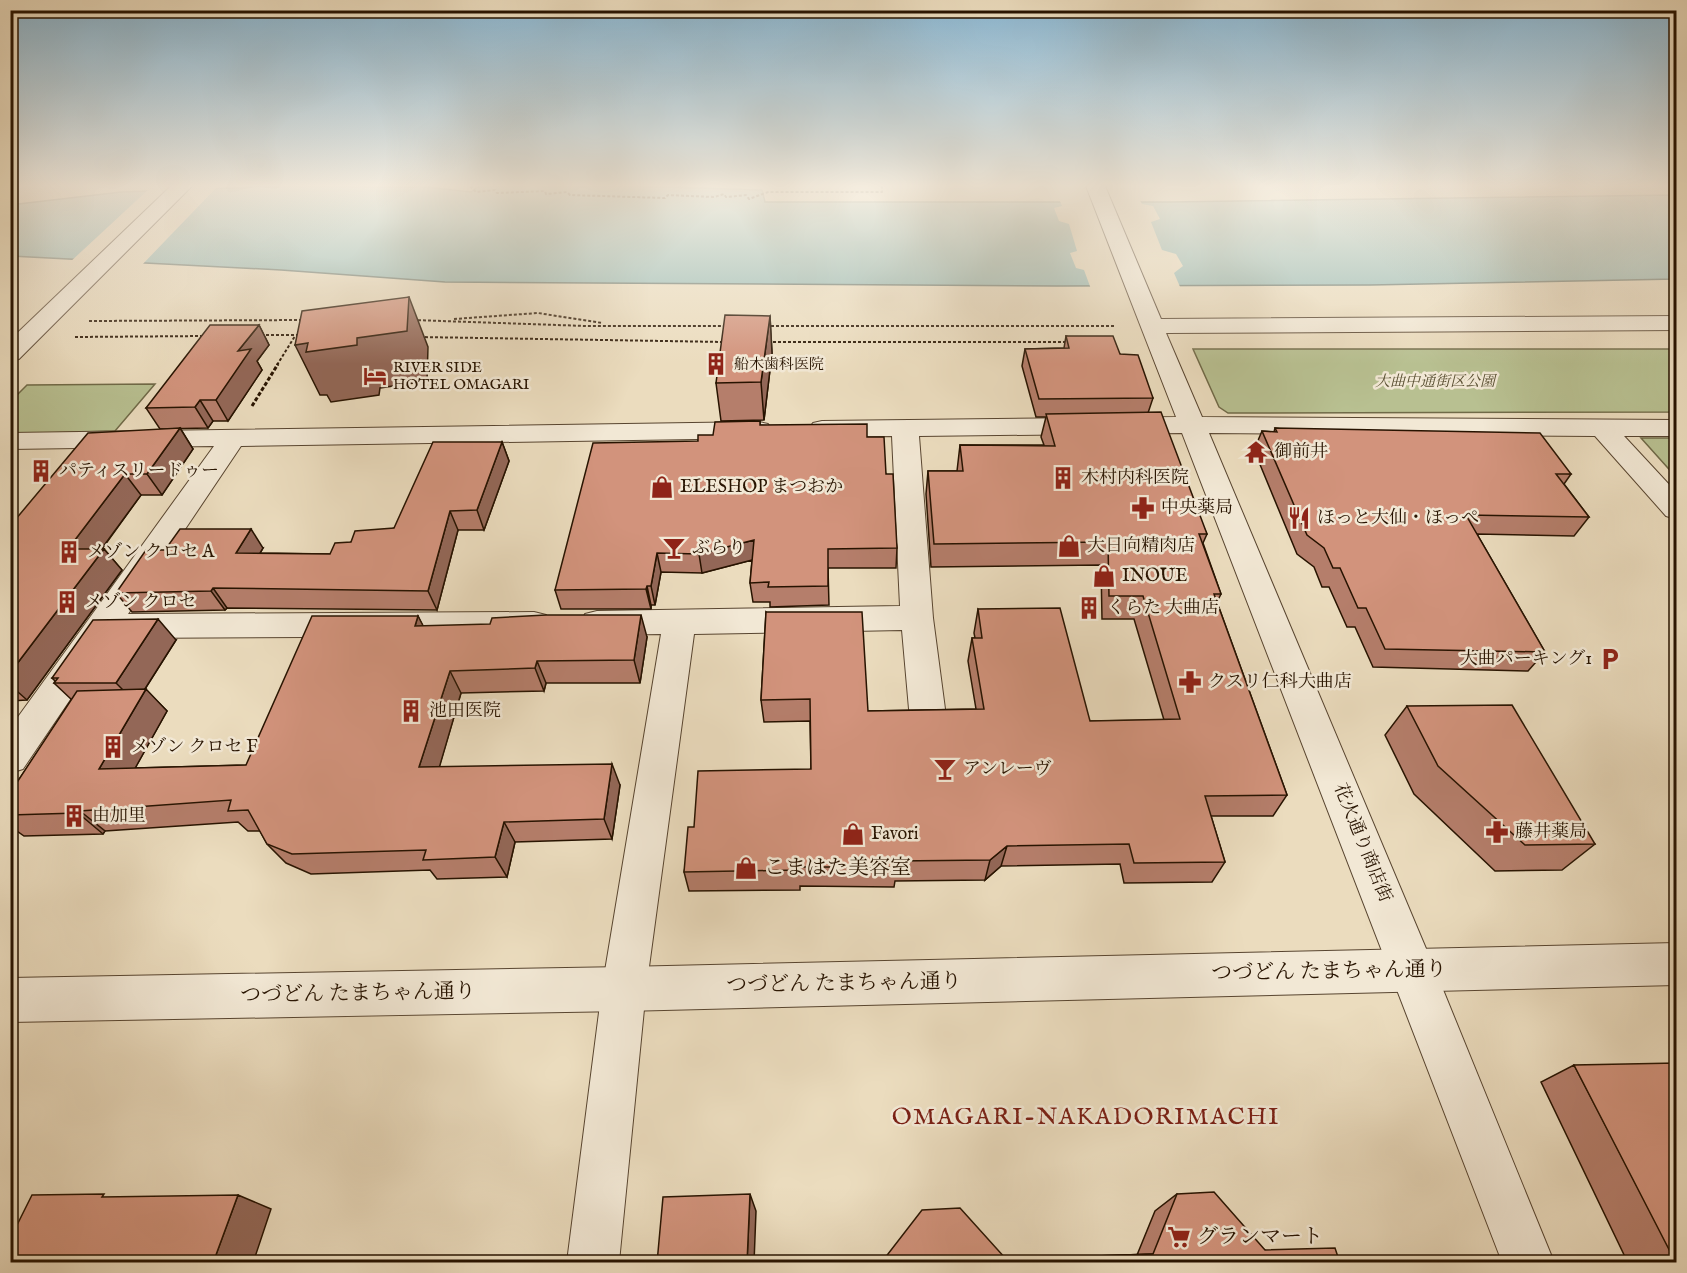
<svg xmlns="http://www.w3.org/2000/svg" width="1687" height="1273" font-family="'IM FELL English','Noto Serif JP',serif">
	<style>
		.green { fill: #b8c091; stroke: #706a48; stroke-width: 1.5 }
		.water { fill: #98bbb5; stroke: #6b786d; stroke-width: 1.5 }
		.pier { fill: #ebdcbe }
		.lines { fill: none; stroke-linecap: round; stroke-linejoin: round }
		.minor-casing { stroke: #584530; stroke-width: 2 }
		.tertiary-casing { stroke: #584530; stroke-width: 2 }
		.path-far1 { stroke: #271300; stroke-width: 2; stroke-dasharray: 3 2; stroke-linecap: butt }
		.path { stroke: #271300; stroke-width: 3; stroke-dasharray: 4 2; stroke-linecap: butt }
		.minor { fill: #f2e8d5; fill-rule: evenodd }
		.tertiary { fill: #f2e8d5; fill-rule: evenodd }
		.wall { fill: #b57e6b; stroke: #271300; stroke-width: 1.5 }
		.shaded-wall { fill: #936757; stroke: #271300; stroke-width: 1.5 }
		.building { fill: #d2937c; stroke: #271300; stroke-width: 1.5 }
		.labels { text-anchor: middle; dominant-baseline: central; stroke-width: 5; stroke-linejoin: round; paint-order: stroke }
		.far-poi-label { font-size: 15px; fill: #271300; stroke: #f2e8d5; text-anchor: start }
		.far-park-label { font-size: 15px; font-style: italic; fill: #5a5033; stroke: #f2e8d5 }
		.poi-label { font-size: 18px; fill: #271300; stroke: #f2e8d5; text-anchor: start }
		.street-label { font-size: 18px; fill: #271300; stroke: #f2e8d5 }
		.near-poi-label { font-size: 21px; fill: #271300; stroke: #f2e8d5; text-anchor: start }
		.near-street-label { font-size: 21px; fill: #271300; stroke: #f2e8d5 }
		.near-neighbourhood-label { font-size: 24px; letter-spacing: 1.5px; fill: #7a1f14; stroke: #f2e8d5 }
	</style>
	<rect width="100%" height="100%" fill="#ebdcbe"/>
	<filter id="stains"><feTurbulence type="fractalNoise" baseFrequency=".00333" numOctaves="4"/><feColorMatrix values="0 0 0 0 .2 0 0 0 0 .09 0 0 0 0 .02 0 0 0 .5 -.17"/></filter>
	<radialGradient id="worn" r=".72"><stop offset=".6" stop-color="#630" stop-opacity="0"/><stop offset="1" stop-color="#630" stop-opacity=".3"/></radialGradient>
	<!-- green -->
	<path class="green" d="M 1193,349 L 1676,349 L 1676,412 L 1228,413 L 1219,407 Z
		M 155,384 L 115,431 L 11,434 L 10,402 L 27,385 Z
		M 1641,438 L 1676,438 L 1676,477 Z"/>
	<!-- water -->
	<path class="water" d="M 296,186 L 426,187 L 471,192 L 479,186 L 632,186 L 762,190 L 765,202 L 1170,202 L 1676,195 L 1676,279 L 1370,285 L 1057,286 L 445,282 L 281,270 L 11,256 L 10,205 L 121,192 Z"/>
	<!-- pier -->
	<path class="pier" d="M 217,187 L 140,267 L 69,263 L 150,188 Z
		M 1059,199 L 1139,199 L 1142,204 L 1153,206 L 1160,219 L 1151,222 L 1162,250 L 1176,254 L 1183,266 L 1174,273 L 1181,289 L 1091,289 L 1084,270 L 1076,268 L 1070,253 L 1077,251 L 1069,224 L 1059,221 L 1054,208 L 1062,206 Z"/>
	<g class="lines">
		<!-- minor casing -->
		<g class="minor-casing">
			<path id="minor" d="M 1086,186 L 1105,186 L 1161,319 L 1676,316 L 1676,330 L 1166,333 L 1202,417 L 1676,420 L 1676,436 L 1624,436 L 1676,492 L 1676,519 L 1666,516 L 1595,436 L 1209,433 L 1435,970 L 1554,1262 L 1502,1262 L 1182,433 L 919,436 L 933,618 L 945,709 L 939,719 L 927,723 L 915,719 L 909,709 L 902,630 L 694,634 L 646,989 L 619,1262 L 567,1262 L 602,989 L 661,634 L 597,635 L 585,632 L 581,623 L 585,614 L 597,611 L 900,606 L 892,436 L 822,437 L 813,435 L 809,429 L 813,423 L 822,421 L 1176,417 Z
				M 759,422 L 768,424 L 772,430 L 768,436 L 759,438 L 241,446 L 128,614 L 534,612 L 546,615 L 550,624 L 546,633 L 534,636 L 120,638 L 113,636 L 23,769 L 10,773 L 10,728 L 214,446 L 10,449 L 10,433 Z"/>
		</g>
		<!-- tertiary casing -->
		<g class="tertiary-casing">
			<path id="tertiary" d="M 171,186 L 192,186 L 19,359 L 10,361 L 10,340 Z
				M 1676,943 L 1676,985 L 624,1011 L 10,1022 L 10,978 L 624,967 Z"/>
		</g>
		<!-- path-far1 -->
		<path class="path-far1" d="M 470,186 L 476,192 L 495,190 L 497,193 L 545,191 L 546,194 L 567,192 L 570,195 L 665,198 L 668,195 L 714,197 L 724,194 L 726,197 L 746,195 L 749,199 L 768,192 L 882,192 L 882,186
			M 454,319 L 538,313 L 602,323
			M 413,320 L 586,326 L 728,326
			M 89,321 L 304,320
			M 766,326 L 1115,326
			M 261,335 L 302,335
			M 75,337 L 206,336
			M 420,337 L 725,342
			M 768,342 L 1070,342
			M 277,365 L 295,336"/>
		<!-- path -->
		<path class="path" d="M 252,406 L 278,364"/>
		<!-- minor -->
		<use href="#minor" class="minor"/>
		<!-- tertiary -->
		<use href="#tertiary" class="tertiary"/>
	</g>
	<!-- wall -->
	<path class="wall" d="M 770,316 L 772,353 L 764,420 L 721,421 L 716,383 Z
		M 259,325 L 269,345 L 257,361 L 262,370 L 228,421 L 213,421 L 208,428 L 160,429 L 146,408 Z
		M 1066,336 L 1120,354 L 1153,398 L 1148,413 L 1207,534 L 1203,543 L 1221,594 L 1217,602 L 1287,795 L 1273,816 L 1211,816 L 1225,862 L 1212,882 L 1124,883 L 1120,864 L 1001,866 L 985,880 L 895,881 L 894,887 L 800,886 L 800,890 L 689,891 L 684,872 L 694,827 L 811,769 L 810,721 L 764,722 L 761,700 L 766,612 L 868,711 L 976,709 L 968,661 L 972,638 L 975,638 L 974,633 L 978,609 L 1090,721 L 1164,720 L 1134,619 L 1102,619 L 1101,565 L 931,567 L 926,494 L 928,471 L 957,471 L 960,445 L 1044,445 L 1041,437 L 1046,417 L 1036,417 L 1022,366 L 1025,349 L 1064,348 Z
		M 760,421 L 760,425 L 867,437 L 886,474 L 897,548 L 896,568 L 828,568 L 829,605 L 770,607 L 770,602 L 753,602 L 750,583 L 752,560 L 702,573 L 661,572 L 655,605 L 651,605 L 651,609 L 561,609 L 555,590 L 698,441 Z
		M 180,428 L 193,449 L 162,495 L 141,495 L 102,549 L 104,549 L 122,570 L 27,700 L 10,701 L 10,526 Z
		M 1275,428 L 1571,474 L 1564,484 L 1589,517 L 1574,536 L 1477,534 L 1545,652 L 1528,671 L 1373,667 L 1355,627 L 1347,627 L 1329,587 L 1322,587 L 1314,567 L 1297,554 L 1254,450 L 1262,431 L 1274,432 Z
		M 502,442 L 509,461 L 484,530 L 458,530 L 437,610 L 227,608 L 225,610 L 132,612 L 116,593 L 263,548 L 260,553 L 330,554 L 351,542 L 394,528 Z
		M 418,616 L 423,626 L 647,637 L 640,683 L 546,683 L 544,691 L 461,693 L 439,767 L 620,785 L 612,839 L 515,842 L 507,877 L 437,879 L 430,870 L 311,874 L 286,863 L 267,844 L 260,831 L 248,831 L 238,822 L 105,831 L 103,834 L 24,836 L 10,826 L 10,793 L 72,700 L 54,683 L 55,681 L 52,678 L 176,640 L 145,689 L 167,711 L 135,768 L 246,765 Z
		M 1407,706 L 1595,844 L 1562,870 L 1495,871 L 1414,794 L 1385,735 Z
		M 1574,1065 L 1677,1263 L 1628,1263 L 1541,1082 Z
		M 1177,1194 L 1265,1250 L 1006,1259 L 1137,1255 L 1155,1211 Z"/>
	<!-- shaded-wall -->
	<path class="shaded-wall" d="M 409,297 L 428,347 L 427,381 L 380,388 L 379,395 L 331,402 L 327,395 L 320,395 L 295,345 Z
		M 770,316 L 772,353 L 764,420 L 761,382 Z
		M 259,325 L 269,345 L 257,361 L 262,370 L 228,421 L 216,400 L 238,351 Z
		M 200,400 L 213,421 L 208,428 L 195,407 Z
		M 180,428 L 193,449 L 162,495 L 147,474 Z
		M 502,442 L 509,461 L 484,530 L 477,510 Z
		M 125,474 L 141,495 L 86,570 L 68,549 Z
		M 450,511 L 458,530 L 437,610 L 428,591 Z
		M 251,529 L 263,548 L 249,572 L 236,553 Z
		M 754,540 L 756,559 L 702,573 L 699,554 Z
		M 104,549 L 122,570 L 27,700 L 10,685 L 10,673 Z
		M 657,553 L 661,572 L 655,605 L 651,586 Z
		M 647,586 L 651,605 L 651,609 L 646,589 Z
		M 213,588 L 227,608 L 225,610 L 211,591 Z
		M 641,615 L 647,637 L 640,683 L 634,660 Z
		M 418,616 L 430,639 L 415,626 Z
		M 158,619 L 176,640 L 136,703 L 116,683 Z
		M 537,661 L 546,683 L 544,691 L 535,668 Z
		M 450,671 L 461,693 L 433,789 L 419,767 Z
		M 146,689 L 167,711 L 123,790 L 99,769 Z
		M 612,764 L 620,785 L 612,839 L 604,819 Z
		M 80,811 L 105,831 L 103,834 L 78,813 Z
		M 504,822 L 515,842 L 507,877 L 495,857 Z
		M 1007,846 L 1001,866 L 985,880 L 990,860 Z
		M 10,1174 L 14,1176 L 10,1183 Z
		M 750,1194 L 756,1211 L 754,1263 L 747,1263 Z
		M 238,1195 L 271,1209 L 253,1263 L 213,1263 Z"/>
	<!-- building -->
	<path class="building" d="M 409,297 L 407,331 L 357,338 L 357,345 L 306,352 L 308,343 L 295,345 L 302,311 Z
		M 725,315 L 770,316 L 761,382 L 716,383 Z
		M 210,325 L 259,325 L 238,351 L 251,349 L 216,400 L 200,400 L 195,407 L 146,408 Z
		M 1066,336 L 1113,336 L 1120,354 L 1138,355 L 1153,398 L 1039,399 L 1025,349 L 1069,348 Z
		M 1161,412 L 1207,534 L 1199,534 L 1221,594 L 1214,594 L 1287,795 L 1205,796 L 1225,862 L 1134,863 L 1129,844 L 1007,846 L 990,860 L 896,861 L 896,867 L 798,867 L 798,870 L 684,872 L 688,827 L 694,827 L 698,771 L 811,769 L 810,699 L 761,700 L 766,612 L 862,612 L 868,711 L 984,709 L 972,638 L 982,638 L 978,609 L 1060,608 L 1090,721 L 1180,719 L 1143,596 L 1109,596 L 1108,542 L 934,544 L 928,471 L 963,471 L 960,445 L 1055,446 L 1046,414 Z
		M 760,421 L 760,425 L 867,424 L 867,437 L 884,437 L 886,474 L 893,474 L 897,548 L 828,549 L 828,586 L 768,587 L 769,582 L 750,583 L 754,540 L 699,554 L 657,553 L 651,586 L 647,586 L 646,589 L 555,590 L 593,443 L 698,441 L 698,435 L 713,435 L 715,422 Z
		M 180,428 L 147,474 L 125,474 L 68,549 L 104,549 L 10,673 L 10,526 L 88,433 Z
		M 1275,428 L 1540,433 L 1571,474 L 1556,474 L 1589,517 L 1466,515 L 1545,652 L 1385,649 L 1366,608 L 1358,608 L 1340,568 L 1333,568 L 1324,548 L 1307,535 L 1262,431 L 1277,432 Z
		M 433,442 L 502,442 L 477,510 L 450,511 L 428,591 L 213,588 L 211,591 L 116,593 L 146,550 L 165,550 L 180,529 L 251,529 L 236,553 L 330,554 L 335,543 L 351,542 L 355,531 L 394,528 Z
		M 546,615 L 641,615 L 634,660 L 537,661 L 535,668 L 450,671 L 419,767 L 612,764 L 604,819 L 504,822 L 495,857 L 423,860 L 426,850 L 292,854 L 267,844 L 248,810 L 228,811 L 231,800 L 80,811 L 78,813 L 10,815 L 10,793 L 77,691 L 146,689 L 99,769 L 246,765 L 312,616 L 418,616 L 415,626 L 490,624 L 492,618 Z
		M 158,619 L 116,683 L 54,683 L 58,678 L 52,678 L 93,620 Z
		M 1512,705 L 1595,844 L 1525,845 L 1438,766 L 1407,706 Z
		M 1677,1063 L 1677,1263 L 1676,1263 L 1574,1065 Z
		M 1214,1192 L 1265,1250 L 1335,1248 L 1340,1263 L 881,1263 L 922,1210 L 960,1208 L 1006,1259 L 1153,1254 L 1177,1194 Z
		M 104,1194 L 102,1197 L 238,1195 L 213,1263 L 10,1263 L 10,1229 L 15,1229 L 32,1195 Z
		M 750,1194 L 747,1263 L 657,1263 L 663,1197 Z"/>
	<!-- sky -->
	<linearGradient id="sky" x2="0" y2="1"><stop stop-color="#88b7d4"/><stop offset="0.51" stop-color="#f6efe2"/><stop offset="1" stop-color="#f6efe2" stop-opacity="0"/></linearGradient>
	<rect width="1687" height="364" fill="url(#sky)"/>
	<!-- icons -->
	<defs>
		<g id="building-bare" transform="scale(1.8)"><path d="M-4-6H4V6H1V3H-1V6H-4ZM-2.5-4.3h1.7v1.8h-1.7ZM.8-4.3h1.7v1.8H.8ZM-2.5-1h1.7V.8h-1.7ZM.8-1h1.7V.8H.8Z" fill="#8f2418" stroke="#f2e8d5" stroke-width="2.5" paint-order="stroke"/></g>
		<g id="hotel-bare" transform="scale(1.8)"><path d="M-6-4.5h1.5V1H6V5H4.5V3h-9V5H-6ZM-4 0a1.8 1.8 0 1 1 3.6 0ZM.5 0V-2.5h3Q6-2.5 6 0Z" fill="#8f2418" stroke="#f2e8d5" stroke-width="2.5" paint-order="stroke"/></g>
		<g id="temple-bare" transform="scale(1.8)"><path d="M0-6L5-2H3V0L6.5 2.5H4V6H1.5V3h-3V6H-4V2.5H-6.5L-3 0V-2H-5Z" fill="#8f2418" stroke="#f2e8d5" stroke-width="2.5" paint-order="stroke"/></g>
		<g id="shop-bare" transform="scale(1.8)"><path d="M-5-2.5h2.3a2.7 3.5 0 0 1 5.4 0H5L5.5 6h-11ZM-1.5-2.5h3a1.5 2.3 0 0 0-3 0Z" fill="#8f2418" stroke="#f2e8d5" stroke-width="2.5" paint-order="stroke"/></g>
		<g id="pharmacy-bare" transform="scale(1.8)"><path d="M-2-6h4v4h4v4h-4v4h-4v-4h-4v-4h4Z" fill="#8f2418" stroke="#f2e8d5" stroke-width="2.5" paint-order="stroke"/></g>
		<g id="restaurant-bare" transform="scale(1.8)"><path d="M-5-6h1v4h1v-4h1v4h1v-4h1v5L-1.5 .5V6h-2V.5L-5-1ZM5-6V6H3V1.5H1.5Q1.5-4 5-6Z" fill="#8f2418" stroke="#f2e8d5" stroke-width="2.5" paint-order="stroke"/></g>
		<g id="bar-bare" transform="scale(1.8)"><path d="M-6-5H6L.8 .8V4.5H3.5V6h-7V4.5H-.8V.8Z" fill="#8f2418" stroke="#f2e8d5" stroke-width="2.5" paint-order="stroke"/></g>
		<g id="parking-bare" transform="scale(1.8)"><path d="M-3.5-5.5H1a3.5 3.5 0 0 1 0 7H-1V5.5H-3.5ZM-1-3.4V-.6H.8a1.4 1.4 0 0 0 0-2.8Z" fill="#8f2418" stroke="#f2e8d5" stroke-width="2.5" paint-order="stroke"/></g>
		<g id="supermarket-bare" transform="scale(1.8)"><path d="M-6-5.5h2.5l.6 2H6L4.5 2H-2.5L-4.4-4H-6ZM-1.5 3.2a1.3 1.3 0 1 0 .1 0ZM3 3.2a1.3 1.3 0 1 0 .1 0Z" fill="#8f2418" stroke="#f2e8d5" stroke-width="2.5" paint-order="stroke"/></g>
	</defs>
	<g fill-rule="evenodd">
		<use href="#building-bare" x="716" y="364"/>
		<use href="#hotel-bare" x="375" y="376"/>
		<use href="#temple-bare" x="1256" y="452"/>
		<use href="#building-bare" x="41" y="471"/>
		<use href="#building-bare" x="1063" y="478"/>
		<use href="#shop-bare" x="662" y="487"/>
		<use href="#pharmacy-bare" x="1143" y="508"/>
		<use href="#restaurant-bare" x="1299" y="518"/>
		<use href="#shop-bare" x="1069" y="546"/>
		<use href="#bar-bare" x="674" y="548"/>
		<use href="#building-bare" x="69" y="552"/>
		<use href="#shop-bare" x="1104" y="576"/>
		<use href="#building-bare" x="67" y="602"/>
		<use href="#building-bare" x="1089" y="608"/>
		<use href="#parking-bare" x="1610" y="659"/>
		<use href="#pharmacy-bare" x="1190" y="682"/>
		<use href="#building-bare" x="411" y="711"/>
		<use href="#building-bare" x="113" y="747"/>
		<use href="#bar-bare" x="945" y="769"/>
		<use href="#building-bare" x="74" y="816"/>
		<use href="#pharmacy-bare" x="1497" y="832"/>
		<use href="#shop-bare" x="853" y="834"/>
		<use href="#shop-bare" x="746" y="868"/>
		<use href="#supermarket-bare" x="1179" y="1237"/>
	</g>
	<g class="labels">
		<!-- far-poi labels -->
		<g class="far-poi-label">
			<text x="734" y="364">船木歯科医院</text>
			<text x="393" y="367">RIVER SIDE<tspan x="393" dy="17">HOTEL OMAGARI</tspan></text>
		</g>
		<!-- far-park labels -->
		<g class="far-park-label">
			<text x="1435" y="381">大曲中通街区公園</text>
		</g>
		<!-- poi labels -->
		<g class="poi-label">
			<text x="1274" y="452">御前井</text>
			<text x="59" y="471">パティスリードゥー</text>
			<text x="1081" y="478">木村内科医院</text>
			<text x="680" y="487">ELESHOP まつおか</text>
			<text x="1161" y="508">中央薬局</text>
			<text x="1317" y="518">ほっと大仙・ほっぺ</text>
			<text x="1087" y="546">大日向精肉店</text>
			<text x="692" y="548">ぶらり</text>
			<text x="87" y="552">メゾン クロセ A</text>
			<text x="1122" y="576">INOUE</text>
			<text x="85" y="602">メゾン クロセ</text>
			<text x="1107" y="608">くらた 大曲店</text>
			<text x="1592" y="659" text-anchor="end">大曲パーキング1</text>
			<text x="1208" y="682">クスリ仁科大曲店</text>
			<text x="429" y="711">池田医院</text>
			<text x="131" y="747">メゾン クロセ F</text>
			<text x="963" y="769">アンレーヴ</text>
			<text x="92" y="816">由加里</text>
			<text x="1515" y="832">藤井薬局</text>
			<text x="871" y="834">Favori</text>
		</g>
		<!-- street labels -->
		<g class="street-label">
			<text transform="translate(1362 843) rotate(68)">花火通り商店街</text>
		</g>
		<!-- near-poi labels -->
		<g class="near-poi-label">
			<text x="764" y="868">こまはた美容室</text>
			<text x="1197" y="1237">グランマート</text>
		</g>
		<!-- near-street labels -->
		<g class="near-street-label">
			<text transform="translate(1329 972) rotate(-1)">つづどん たまちゃん通り</text>
			<text transform="translate(844 984) rotate(-1)">つづどん たまちゃん通り</text>
			<text transform="translate(358 994) rotate(-1)">つづどん たまちゃん通り</text>
		</g>
		<!-- near-neighbourhood labels -->
		<g class="near-neighbourhood-label">
			<text x="1086" y="1117">OMAGARI-NAKADORIMACHI</text>
		</g>
	</g>
	<!-- margin -->
	<rect width="1687" height="1273" fill="none" stroke="#ebdcbe" stroke-width="36"/>
	<rect x="12" y="12" width="1663" height="1249" fill="none" stroke="#271300" stroke-width="3"/>
	<rect x="18" y="18" width="1651" height="1237" fill="none" stroke="#271300" stroke-width="1.5"/>
	<rect width="100%" height="100%" filter="url(#stains)"/>
	<rect width="100%" height="100%" fill="url(#worn)"/>
</svg>
